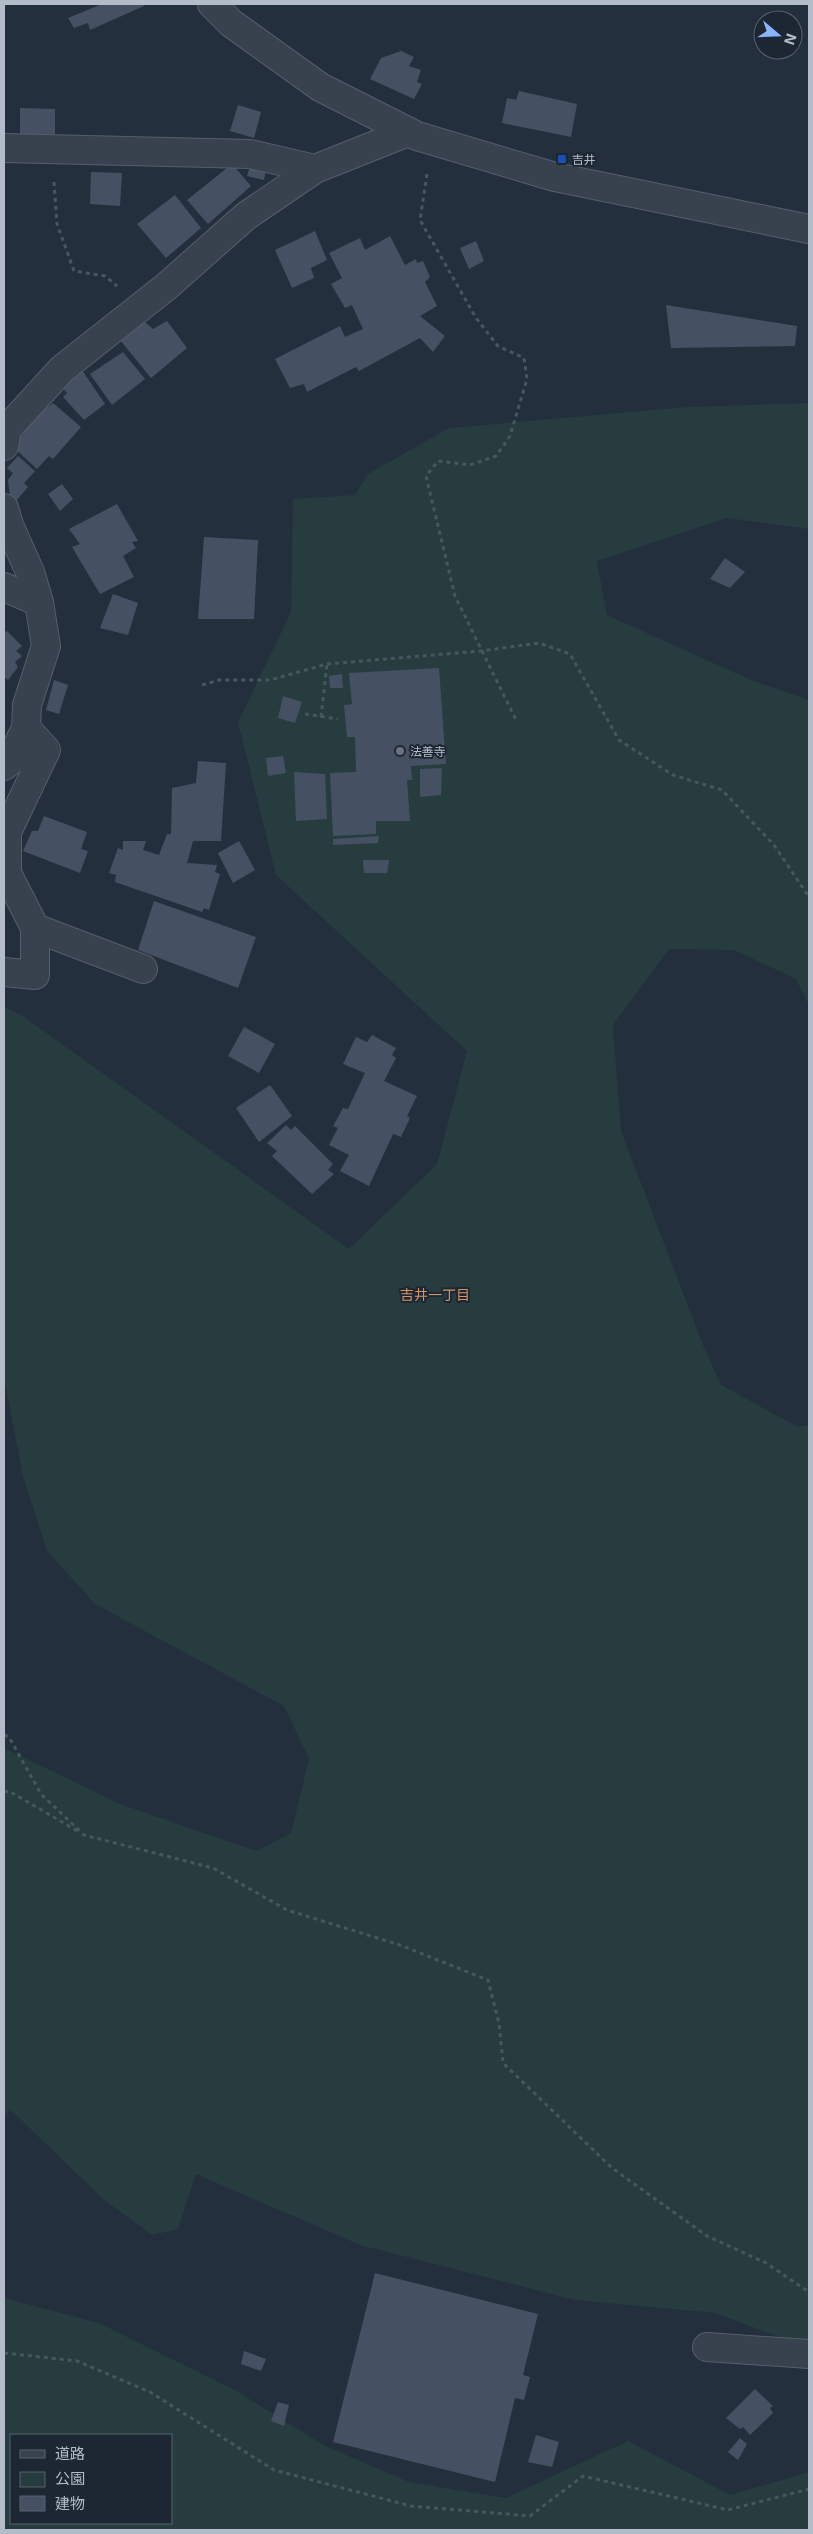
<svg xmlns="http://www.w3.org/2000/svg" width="813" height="2534" font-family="Inter,'Noto Sans JP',sans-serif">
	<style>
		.green { fill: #263c3f; fill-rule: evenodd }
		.building { fill: #455162 }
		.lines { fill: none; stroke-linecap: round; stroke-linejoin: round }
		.minor-casing { stroke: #565f6c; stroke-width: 30 }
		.path { stroke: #44595c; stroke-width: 3; stroke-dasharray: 4 4; stroke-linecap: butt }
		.minor { stroke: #38414e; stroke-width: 28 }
		.transit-dot { fill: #1a4fb4; stroke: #1d2633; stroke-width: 2 }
		.worship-dot { fill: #6b7280; stroke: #1d2633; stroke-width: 2 }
		.labels { text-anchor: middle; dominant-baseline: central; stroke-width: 4; stroke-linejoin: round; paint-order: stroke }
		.poi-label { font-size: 12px; fill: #b4bcc9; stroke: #1d2633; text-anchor: start }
		.neighbourhood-label { font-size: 14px; fill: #d59563; stroke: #1d2633 }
	</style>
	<rect width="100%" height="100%" fill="#242f3e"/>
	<!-- green -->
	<path class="green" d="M 809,403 L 809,529 L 727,518 L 597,561 L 607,615 L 751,680 L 809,700 L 809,1005 L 796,979 L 734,950 L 669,949 L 613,1025 L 621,1131 L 705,1350 L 721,1385 L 798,1427 L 809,1425 L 809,2348 L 715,2313 L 575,2300 L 360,2245 L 196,2174 L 178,2229 L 152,2235 L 103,2199 L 11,2110 L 4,2115 L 4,1748 L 120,1804 L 256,1851 L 291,1833 L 309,1759 L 284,1706 L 95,1604 L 47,1551 L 23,1477 L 4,1377 L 4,1007 L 24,1017 L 349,1249 L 437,1164 L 467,1051 L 276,875 L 238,722 L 291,612 L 293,499 L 355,495 L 368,474 L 449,428 L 688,407 Z
		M 4,2298 L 99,2323 L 238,2392 L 325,2446 L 409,2482 L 506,2498 L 628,2441 L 730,2495 L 809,2472 L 809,2530 L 4,2530 ZM 11,2435 L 171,2435 L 171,2523 L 11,2523 Z"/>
	<!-- building -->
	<path class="building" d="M 102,4 L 143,4 L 144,6 L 90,30 L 88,23 L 74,28 L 68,18 Z
		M 401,51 L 414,57 L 409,66 L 421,70 L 417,82 L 422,84 L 414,99 L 370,79 L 381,58 Z
		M 519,91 L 577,104 L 571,137 L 502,123 L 507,98 L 516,100 Z
		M 238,105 L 261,112 L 254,138 L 230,131 Z
		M 20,108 L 55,109 L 55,134 L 20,134 Z
		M 232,164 L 251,186 L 208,224 L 187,200 Z
		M 250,166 L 266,169 L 264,180 L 247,176 Z
		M 91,172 L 122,173 L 120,206 L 90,204 Z
		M 175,195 L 201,228 L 166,258 L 137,224 Z
		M 315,231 L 327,260 L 311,268 L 314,278 L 292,288 L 275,250 Z
		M 390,236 L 405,265 L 416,259 L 417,263 L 423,261 L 430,277 L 425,282 L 437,306 L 420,316 L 445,336 L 433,352 L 420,338 L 359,371 L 356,367 L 307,392 L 304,384 L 290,388 L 275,359 L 340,326 L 345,337 L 363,329 L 352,305 L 345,308 L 331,284 L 342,278 L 329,253 L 360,238 L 365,250 Z
		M 476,241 L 484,261 L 469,269 L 460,248 Z
		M 666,305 L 797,326 L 795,346 L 671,348 Z
		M 167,321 L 187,348 L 151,378 L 120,340 L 145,322 L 153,329 Z
		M 123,352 L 145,379 L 112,405 L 90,374 Z
		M 82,370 L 105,404 L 84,420 L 63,397 L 67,393 L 62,387 Z
		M 44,403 L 48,407 L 53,403 L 81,427 L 53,459 L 49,456 L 37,469 L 12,446 L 25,432 L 21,429 Z
		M 18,456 L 35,471 L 24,483 L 28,487 L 11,507 L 8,480 L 13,473 L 7,468 Z
		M 62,484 L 73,499 L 60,511 L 48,494 Z
		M 117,504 L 138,541 L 132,542 L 136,548 L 123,556 L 134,577 L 100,594 L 72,547 L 80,544 L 69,529 Z
		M 204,537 L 258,540 L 254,619 L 198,619 Z
		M 725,558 L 745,572 L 730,588 L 710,579 Z
		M 113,594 L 138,603 L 128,635 L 100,628 Z
		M 7,631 L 22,646 L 16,651 L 22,656 L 15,662 L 18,667 L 8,680 L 4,677 L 4,634 Z
		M 439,668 L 446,764 L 411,766 L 412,780 L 407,780 L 410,821 L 376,821 L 376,834 L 333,836 L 330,773 L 356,772 L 355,737 L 347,737 L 344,705 L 352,704 L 349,673 Z
		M 342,674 L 343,688 L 330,688 L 329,676 Z
		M 54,680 L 68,685 L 59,714 L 46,710 Z
		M 283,696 L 302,702 L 295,723 L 278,718 Z
		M 283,756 L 286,773 L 268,776 L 266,758 Z
		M 198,761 L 226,763 L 221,841 L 193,841 L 187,863 L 217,865 L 215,872 L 220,874 L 209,910 L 204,908 L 202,912 L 115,882 L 116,875 L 109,873 L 118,848 L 123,850 L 123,841 L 146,841 L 143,850 L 159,855 L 167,834 L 171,834 L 172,788 L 196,783 Z
		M 442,768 L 441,795 L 420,797 L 420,769 Z
		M 294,772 L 325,774 L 327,819 L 296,821 Z
		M 44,816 L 87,832 L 81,849 L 88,851 L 80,873 L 23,851 L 32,831 L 38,831 Z
		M 379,836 L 378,843 L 333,845 L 333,839 Z
		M 239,841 L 255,870 L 233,883 L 218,853 Z
		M 363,860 L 389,860 L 387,873 L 364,873 Z
		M 154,901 L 256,937 L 238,988 L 138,950 Z
		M 244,1027 L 275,1044 L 259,1073 L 228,1056 Z
		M 372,1035 L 396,1048 L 392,1055 L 396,1058 L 384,1081 L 417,1096 L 407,1116 L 410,1118 L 401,1137 L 393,1134 L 369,1186 L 340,1171 L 349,1155 L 329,1145 L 338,1128 L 333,1126 L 343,1108 L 348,1109 L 365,1073 L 343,1064 L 356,1037 L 367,1042 Z
		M 270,1085 L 292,1116 L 259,1142 L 236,1108 Z
		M 286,1125 L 291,1130 L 295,1126 L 333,1164 L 328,1170 L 334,1174 L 312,1194 L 272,1156 L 277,1151 L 267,1143 Z
		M 375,2273 L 538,2314 L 523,2375 L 530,2377 L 524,2400 L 515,2398 L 495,2482 L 333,2442 Z
		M 244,2351 L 266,2359 L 261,2371 L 241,2364 Z
		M 755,2389 L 773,2406 L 770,2408 L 773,2413 L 750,2435 L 743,2427 L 740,2429 L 726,2418 Z
		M 278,2402 L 289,2405 L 284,2426 L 271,2421 Z
		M 536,2435 L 559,2442 L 552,2467 L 528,2462 Z
		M 740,2438 L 747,2444 L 738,2460 L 728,2452 Z"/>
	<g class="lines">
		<!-- minor casing -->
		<g class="minor-casing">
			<path id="minor" d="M 212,4 L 231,23 L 320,87 L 417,136 L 555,177 L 809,229
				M 4,148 L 250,154 L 315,169
				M 4,446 L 7,429 L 62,369 L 167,286 L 246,216 L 315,169 L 408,132
				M 4,508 L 9,525 L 30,572 L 39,602 L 46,646 L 27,705 L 26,728 L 10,761 L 4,766
				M 4,587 L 39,602
				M 35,928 L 143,969
				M 4,972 L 35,975 L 35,928 L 7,873 L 7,832 L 46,750 L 26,728
				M 707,2347 L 809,2354"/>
		</g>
		<!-- path -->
		<path class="path" d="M 427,174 L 420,220 L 476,318 L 498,346 L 524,358 L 527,379 L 510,436 L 496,456 L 470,465 L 438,461 L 426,476 L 455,596 L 517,722
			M 54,182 L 57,224 L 74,271 L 105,276 L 117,286
			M 202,685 L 219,680 L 270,680 L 327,664 L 481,651 L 539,643 L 570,654 L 619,740 L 673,775 L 722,790 L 774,845 L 809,897
			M 305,714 L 338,719
			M 321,717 L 327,664
			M 4,1735 L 9,1737 L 41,1794 L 84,1835 L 213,1868 L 287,1910 L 400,1945 L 488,1980 L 499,2023 L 503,2063 L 612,2168 L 707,2236 L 766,2263 L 809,2292
			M 4,1792 L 9,1791 L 79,1832
			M 4,2353 L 77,2361 L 150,2392 L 274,2470 L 411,2506 L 530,2516 L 583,2476 L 728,2510 L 809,2489"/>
		<!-- minor -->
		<use href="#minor" class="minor"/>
	</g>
	<!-- markers -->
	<rect class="transit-dot" x="557" y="154" width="10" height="10" rx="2.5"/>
	<circle class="worship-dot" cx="400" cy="751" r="5"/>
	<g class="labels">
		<!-- poi labels -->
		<g class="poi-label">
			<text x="572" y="159">吉井</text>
			<text x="410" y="751">法善寺</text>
		</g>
		<!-- neighbourhood labels -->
		<g class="neighbourhood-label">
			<text x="435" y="1294">吉井一丁目</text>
		</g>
	</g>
	<!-- border -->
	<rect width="813" height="2534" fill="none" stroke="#b4bcc9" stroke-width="10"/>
	<!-- legend -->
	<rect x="10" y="2434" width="162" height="90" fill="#1d2633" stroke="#59626f"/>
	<rect x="20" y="2450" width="25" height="8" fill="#38414e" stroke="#59626f"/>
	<text x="55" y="2459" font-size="15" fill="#b4bcc9">道路</text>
	<rect x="20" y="2472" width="25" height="15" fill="#263c3f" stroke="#59626f"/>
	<text x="55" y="2484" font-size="15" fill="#b4bcc9">公園</text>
	<rect x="20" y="2496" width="25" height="15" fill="#455162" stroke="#59626f"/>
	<text x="55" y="2509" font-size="15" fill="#b4bcc9">建物</text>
	<!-- north arrow -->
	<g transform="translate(778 35) rotate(109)"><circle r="24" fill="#1d2633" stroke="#59626f"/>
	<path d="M0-4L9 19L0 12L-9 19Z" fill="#8ab4f8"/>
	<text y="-8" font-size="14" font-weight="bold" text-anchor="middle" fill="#b4bcc9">N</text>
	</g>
</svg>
